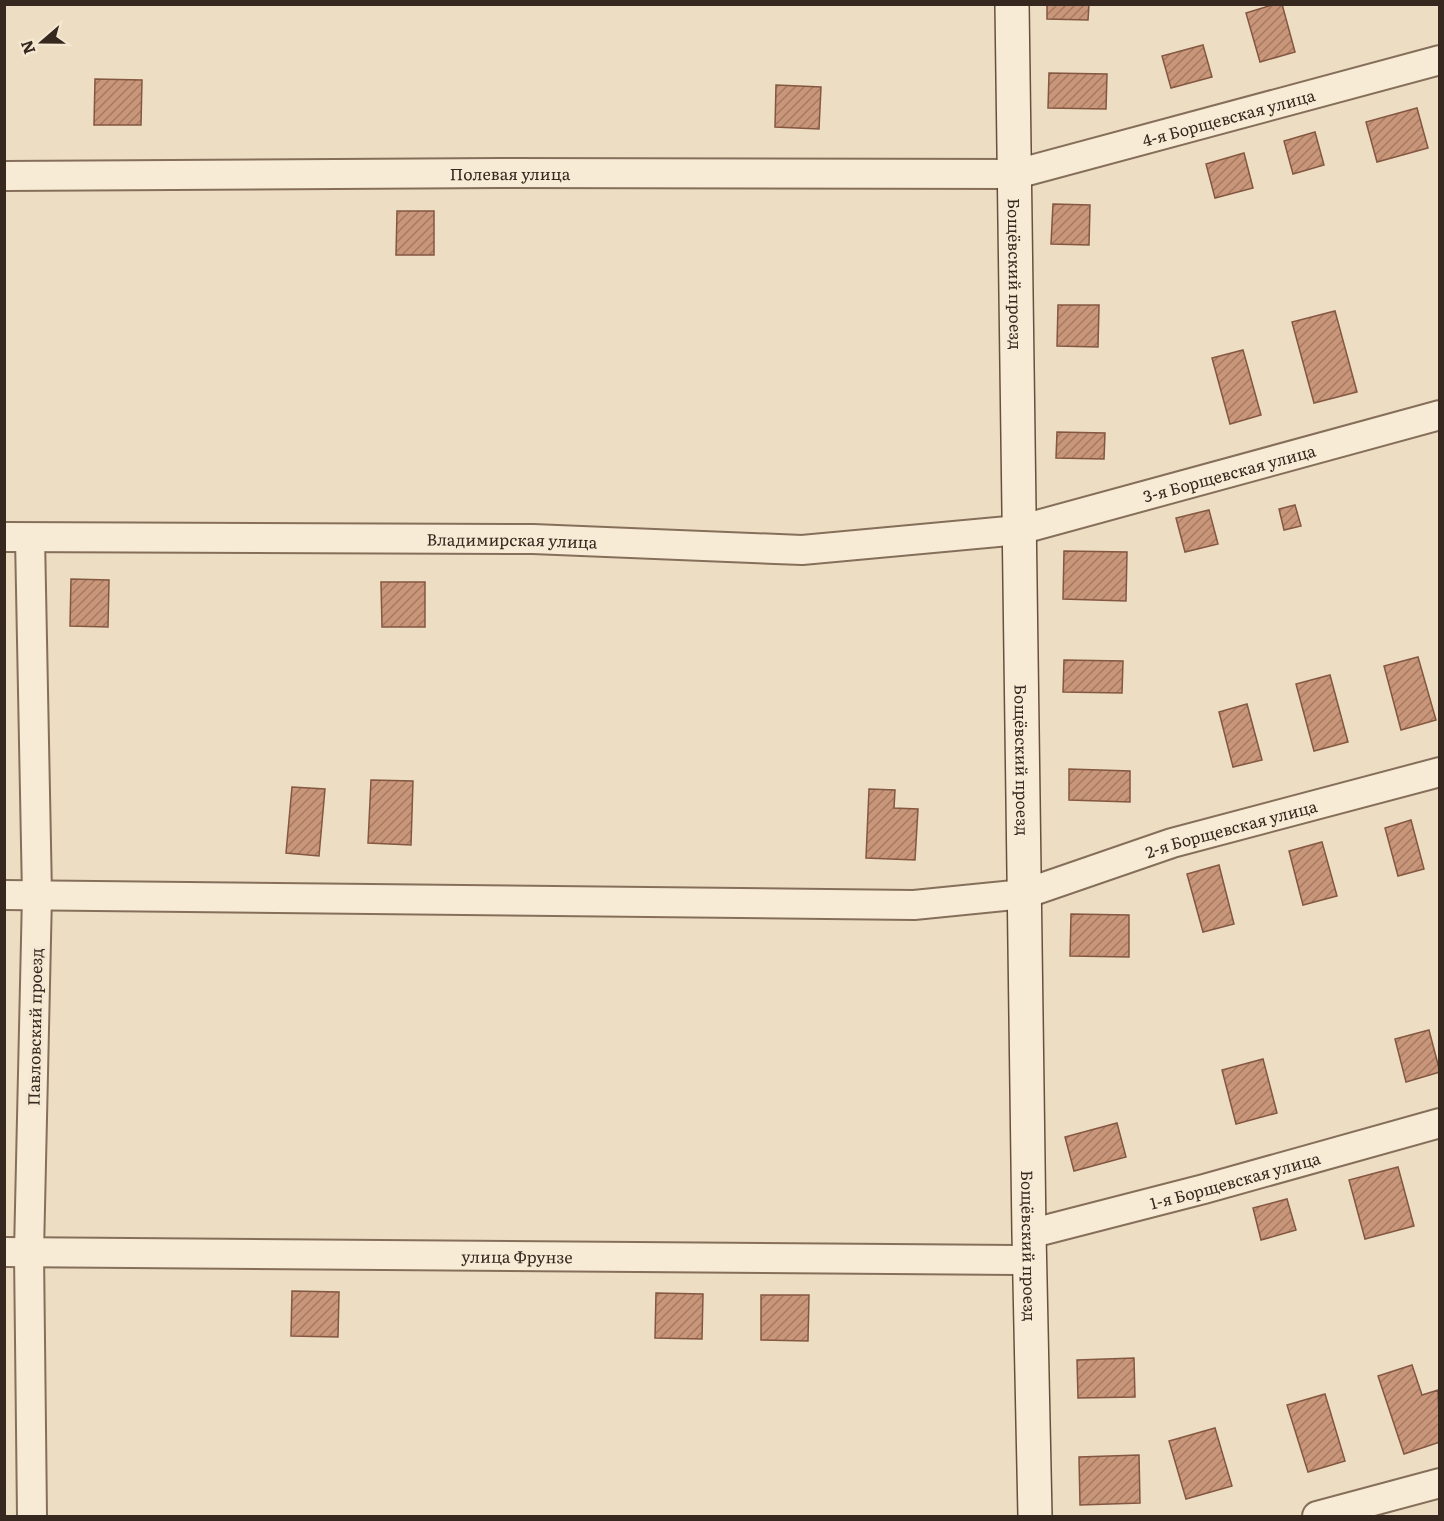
<svg xmlns="http://www.w3.org/2000/svg" width="1444" height="1521" font-family="Literata,serif">
	<style>
		.building { fill: url(#building-hatch); stroke: #845741; stroke-width: 1.5 }
		.lines { fill: none; stroke-linecap: round; stroke-linejoin: round }
		.street-casing { stroke: #866f5a; stroke-width: 32 }
		.secondary-casing { stroke: #68503e; stroke-width: 36 }
		.street { stroke: #f7ebd6; stroke-width: 28 }
		.secondary { stroke: #f7ebd6; stroke-width: 33 }
		.labels { text-anchor: middle; dominant-baseline: central; stroke-width: 6; stroke-linejoin: round; paint-order: stroke }
		.street-label { font-size: 16px; fill: #36281e; stroke: #f4e8d2 }
	</style>
	<defs>
		<pattern id="building-hatch" width="6" height="6" patternUnits="userSpaceOnUse" patternTransform="scale(1.5)"><rect width="6" height="6" fill="#c9967a"/><path d="M-1 1l2-2M0 6l6-6M5 7l2-2" fill="none" stroke="#a47a63"/></pattern>
	</defs>
	<rect width="100%" height="100%" fill="#ecddc3"/>
	<!-- building -->
	<path class="building" d="M 1047,4 L 1089,4 L 1088,20 L 1047,19 Z
		M 1275,4 L 1282,4 L 1295,52 L 1260,62 L 1246,13 Z
		M 1203,45 L 1212,77 L 1171,88 L 1162,56 Z
		M 1049,73 L 1107,74 L 1106,109 L 1048,108 Z
		M 95,79 L 142,80 L 141,125 L 94,125 Z
		M 776,85 L 821,87 L 819,129 L 775,127 Z
		M 1417,108 L 1428,148 L 1377,162 L 1366,122 Z
		M 1315,132 L 1324,165 L 1293,174 L 1284,141 Z
		M 1244,153 L 1253,188 L 1215,198 L 1206,164 Z
		M 1053,204 L 1090,205 L 1089,245 L 1051,244 Z
		M 397,211 L 434,211 L 434,255 L 396,255 Z
		M 1058,305 L 1099,305 L 1098,347 L 1057,346 Z
		M 1335,311 L 1357,392 L 1314,403 L 1292,322 Z
		M 1243,350 L 1261,415 L 1230,424 L 1212,358 Z
		M 1057,432 L 1105,433 L 1104,459 L 1056,458 Z
		M 1295,505 L 1301,526 L 1284,530 L 1279,509 Z
		M 1209,510 L 1218,544 L 1185,552 L 1176,518 Z
		M 1064,551 L 1127,552 L 1126,601 L 1063,599 Z
		M 71,579 L 109,580 L 108,627 L 70,626 Z
		M 381,582 L 425,582 L 425,627 L 382,627 Z
		M 1418,657 L 1436,720 L 1401,730 L 1384,666 Z
		M 1064,660 L 1123,661 L 1122,693 L 1063,692 Z
		M 1330,675 L 1348,742 L 1314,751 L 1296,684 Z
		M 1247,704 L 1262,760 L 1233,767 L 1219,712 Z
		M 1069,769 L 1130,771 L 1130,802 L 1069,800 Z
		M 371,780 L 413,781 L 411,845 L 368,843 Z
		M 292,787 L 325,789 L 319,856 L 286,853 Z
		M 869,789 L 895,790 L 894,808 L 918,809 L 915,860 L 866,858 Z
		M 1411,820 L 1424,869 L 1398,876 L 1385,828 Z
		M 1322,842 L 1337,896 L 1303,905 L 1289,851 Z
		M 1219,865 L 1234,924 L 1203,932 L 1187,874 Z
		M 1071,914 L 1129,915 L 1129,957 L 1070,956 Z
		M 1429,1030 L 1440,1072 L 1406,1082 L 1395,1039 Z
		M 1263,1059 L 1277,1113 L 1236,1124 L 1222,1070 Z
		M 1117,1123 L 1126,1157 L 1074,1171 L 1065,1137 Z
		M 1398,1167 L 1414,1226 L 1365,1239 L 1349,1180 Z
		M 1287,1199 L 1296,1230 L 1261,1240 L 1253,1208 Z
		M 292,1291 L 339,1292 L 338,1337 L 291,1336 Z
		M 656,1293 L 703,1294 L 702,1339 L 655,1338 Z
		M 761,1295 L 809,1295 L 808,1341 L 761,1340 Z
		M 1134,1358 L 1135,1397 L 1078,1398 L 1077,1360 Z
		M 1412,1365 L 1422,1395 L 1438,1390 L 1440,1442 L 1404,1454 L 1378,1376 Z
		M 1325,1394 L 1345,1461 L 1308,1472 L 1287,1405 Z
		M 1215,1428 L 1232,1486 L 1186,1499 L 1169,1441 Z
		M 1139,1455 L 1140,1503 L 1080,1505 L 1079,1457 Z"/>
	<g class="lines">
		<!-- street casing -->
		<g class="street-casing">
			<g id="street">
				<path id="s1" d="M 4,176 L 500,173 L 1016,174 L 1440,60"/>
				<path id="s2" d="M 4,537 L 533,539 L 802,550 L 1019,530 L 1440,415"/>
				<path d="M 30,538 L 37,895 L 29,1252 L 32,1516"/>
				<path id="s3" d="M 4,895 L 914,905 L 1024,894 L 1172,843 L 1440,772"/>
				<path id="s4" d="M 1029,1234 L 1204,1189 L 1440,1123"/>
				<path id="s5" d="M 4,1252 L 1030,1260"/>
				<path d="M 1317,1516 L 1440,1483"/>
			</g>
		</g>
		<!-- secondary casing -->
		<g class="secondary-casing">
			<g id="secondary">
				<path id="s6" d="M 1012,4 L 1029,1234 L 1035,1516"/>
			</g>
		</g>
		<!-- street -->
		<use href="#street" class="street"/>
		<!-- secondary -->
		<use href="#secondary" class="secondary"/>
	</g>
	<g class="labels">
		<!-- street labels -->
		<g class="street-label">
			<text stroke="none"><textPath href="#s1" startOffset="1232">4-я Борщевская улица</textPath></text>
			<text stroke="none"><textPath href="#s1" startOffset="506">Полевая улица</textPath></text>
			<text stroke="none"><textPath href="#s6" startOffset="270">Бощёвский проезд</textPath></text>
			<text stroke="none"><textPath href="#s2" startOffset="1234">3-я Борщевская улица</textPath></text>
			<text stroke="none"><textPath href="#s2" startOffset="508">Владимирская улица</textPath></text>
			<text stroke="none"><textPath href="#s6" startOffset="756">Бощёвский проезд</textPath></text>
			<text stroke="none"><textPath href="#s3" startOffset="1238">2-я Борщевская улица</textPath></text>
			<text transform="translate(34 1027) rotate(-89)">Павловский проезд</text>
			<text stroke="none"><textPath href="#s4" startOffset="213">1-я Борщевская улица</textPath></text>
			<text stroke="none"><textPath href="#s6" startOffset="1242">Бощёвский проезд</textPath></text>
			<text stroke="none"><textPath href="#s5" startOffset="513">улица Фрунзе</textPath></text>
		</g>
	</g>
	<!-- border -->
	<rect width="1444" height="1521" fill="none" stroke="#36281e" stroke-width="12"/>
	<!-- north arrow -->
	<g transform="translate(42 42) rotate(250)" stroke="#f4e8d2" stroke-width="4.5" paint-order="stroke">
	<path d="M0-4.5L10 22L0 15L-10 22Z" fill="#36281e"/>
	<text y="-9" font-size="16" font-weight="bold" text-anchor="middle" fill="#36281e">N</text>
	</g>
</svg>
